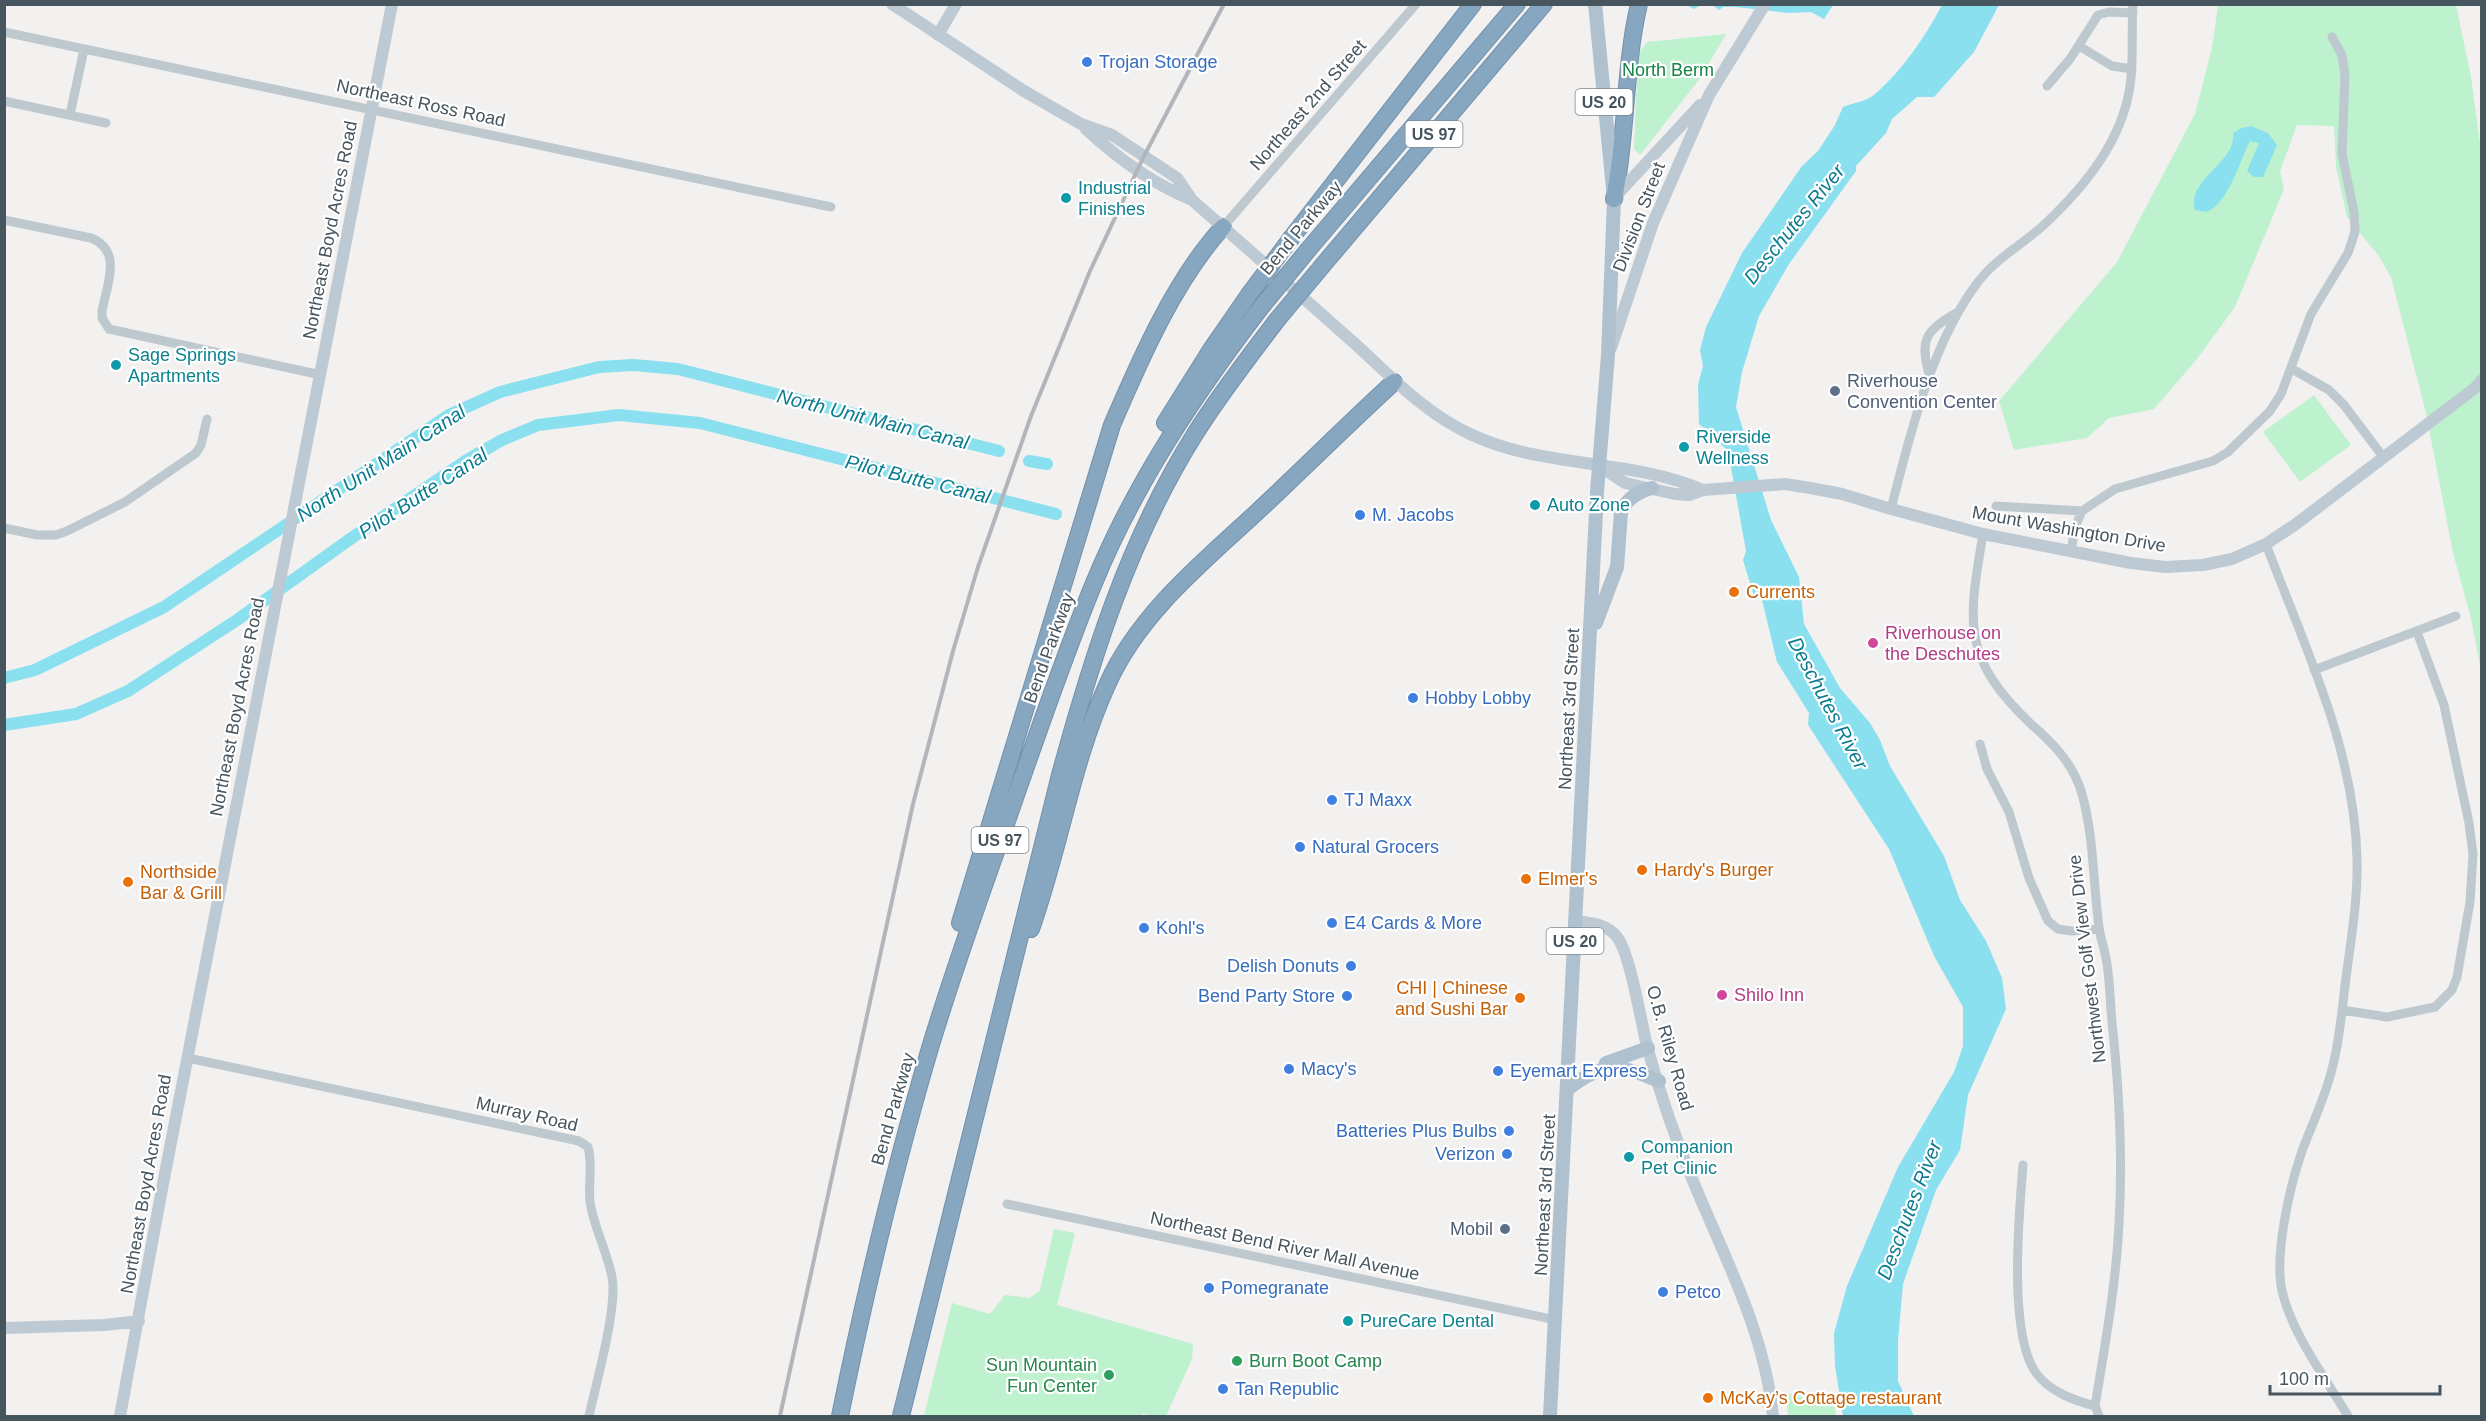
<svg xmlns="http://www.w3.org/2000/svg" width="2486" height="1421" font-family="Helvetica,sans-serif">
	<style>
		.green { fill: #bef1ce }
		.water { fill: #8ae0ee }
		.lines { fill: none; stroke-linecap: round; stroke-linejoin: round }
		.canal { stroke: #8ae0ee; stroke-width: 12 }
		.highway-casing { stroke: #7291ac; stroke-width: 18 }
		.street { stroke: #bdc8cf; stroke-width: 9 }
		.secondary { stroke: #bdcad4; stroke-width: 12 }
		.primary { stroke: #afc1cf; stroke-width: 14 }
		.highway { stroke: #87a6c0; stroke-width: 16 }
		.rail { stroke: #b2b6bb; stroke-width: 4 }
		.highway-bridge-casing { stroke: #7291ac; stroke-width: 18; stroke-linecap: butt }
		.highway-bridge { stroke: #87a6c0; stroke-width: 16 }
		.shop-dot { fill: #3f7fe0; stroke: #fff; stroke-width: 2 }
		.culture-dot { fill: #0f9aa8; stroke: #fff; stroke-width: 2 }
		.service-dot { fill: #5c6f8a; stroke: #fff; stroke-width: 2 }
		.food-dot { fill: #e8710a; stroke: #fff; stroke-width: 2 }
		.hotel-dot { fill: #d1479c; stroke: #fff; stroke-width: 2 }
		.leisure-dot { fill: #2e9e5b; stroke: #fff; stroke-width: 2 }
		.labels { text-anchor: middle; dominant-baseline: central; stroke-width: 4.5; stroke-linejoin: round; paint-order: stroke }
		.shield { fill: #fff; stroke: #7e888e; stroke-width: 1.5 }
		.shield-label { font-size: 16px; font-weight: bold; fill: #47555e }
		.shop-label { font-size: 18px; fill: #366cbe; stroke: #fff; text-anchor: start }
		.park-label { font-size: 18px; fill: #158345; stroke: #fff }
		.street-label { font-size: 18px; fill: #47555e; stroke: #fff }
		.culture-label { font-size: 18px; fill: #0d838f; stroke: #fff; text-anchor: start }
		.service-label { font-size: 18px; fill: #4e5e75; stroke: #fff; text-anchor: start }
		.food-label { font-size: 18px; fill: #c56008; stroke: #fff; text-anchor: start }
		.hotel-label { font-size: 18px; fill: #b23c85; stroke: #fff; text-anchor: start }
		.leisure-label { font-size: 18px; fill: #27864d; stroke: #fff; text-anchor: start }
		.water-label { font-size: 20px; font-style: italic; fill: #0b7c90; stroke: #fff }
	</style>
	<rect width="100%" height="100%" fill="#f3f0f0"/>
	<!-- green -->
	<path class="green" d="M 2218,5 L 2456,5 L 2471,77 L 2482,158 L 2481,671 L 2471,618 L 2453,553 L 2426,413 L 2391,277 L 2378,255 L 2347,217 L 2336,167 L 2334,126 L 2297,125 L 2280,171 L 2284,189 L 2235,307 L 2197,359 L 2154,409 L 2109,418 L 2087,438 L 2014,450 L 1999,401 L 2117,262 L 2195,114 L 2212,48 Z
		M 1726,34 L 1701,77 L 1640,155 L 1634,149 L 1638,54 L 1647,42 Z
		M 2314,395 L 2351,445 L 2300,482 L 2263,432 Z
		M 1054,1229 L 1075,1233 L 1057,1305 L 1193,1344 L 1192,1359 L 1166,1416 L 1151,1416 L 1143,1413 L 1142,1416 L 924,1416 L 952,1303 L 990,1314 L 1005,1295 L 1030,1298 L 1040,1290 Z
		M 1786,1393 L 1834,1404 L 1836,1416 L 1788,1416 Z"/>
	<!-- water -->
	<path class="water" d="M 1686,5 L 1833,5 L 1824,19 L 1811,12 L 1788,13 L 1736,7 L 1723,7 L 1719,10 L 1714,6 L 1699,6 L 1694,9 Z
		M 1942,5 L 1999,5 L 1974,52 L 1934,97 L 1917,97 L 1892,119 L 1886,133 L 1856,166 L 1856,171 L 1789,264 L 1759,316 L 1742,372 L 1736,407 L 1771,520 L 1799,577 L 1804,624 L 1840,688 L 1870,723 L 1880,740 L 1890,766 L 1944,856 L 1960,900 L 1986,941 L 2002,978 L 2006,1009 L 1968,1095 L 1960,1150 L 1936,1190 L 1903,1284 L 1898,1341 L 1898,1381 L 1914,1416 L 1843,1416 L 1835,1366 L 1834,1333 L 1847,1286 L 1898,1167 L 1954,1072 L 1963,1046 L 1963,1007 L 1934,956 L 1889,849 L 1808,725 L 1809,713 L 1777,662 L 1762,600 L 1754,596 L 1743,560 L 1746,551 L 1728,451 L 1699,424 L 1698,385 L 1703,366 L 1700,350 L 1706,327 L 1742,253 L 1802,166 L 1818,151 L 1835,125 L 1843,107 C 1853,103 1867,101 1874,95 C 1902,71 1925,37 1942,5 Z
		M 2251,126 L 2268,133 L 2277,145 L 2263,177 L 2254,177 L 2247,171 L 2259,143 L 2250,141 C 2240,160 2228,205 2206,212 L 2195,210 C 2186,179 2237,163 2233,133 L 2242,128 Z"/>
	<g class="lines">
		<!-- canal -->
		<path class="canal" d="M 1029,461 L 1047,464
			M 4,678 L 35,670 L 164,607 L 449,415 L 500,392 L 599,367 L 634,365 L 678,369 L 999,451
			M 4,725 L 76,714 L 128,691 L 237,620 L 353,537 L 467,460 L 502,440 L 538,425 L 619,415 L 700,423 L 1056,514"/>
		<!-- highway casing -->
		<g class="highway-casing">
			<path id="highway" d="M 1614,199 C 1627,135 1624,68 1639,4
				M 1292,237 L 1473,4
				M 1308,250 L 1517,4
				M 1323,265 L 1544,4
				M 1165,423 L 1212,348 L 1248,296
				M 960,923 L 1112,425 C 1140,360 1175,279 1223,227
				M 1031,929 C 1060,848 1072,761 1108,683 C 1139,614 1202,563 1256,513 C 1302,470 1347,425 1394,382
				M 840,1416 C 865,1293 894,1170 930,1048 C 953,972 980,896 1007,821 C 1035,741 1062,661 1094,583 C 1135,483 1196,392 1262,306
				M 901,1416 L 1060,775 C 1092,657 1129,539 1195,434 C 1220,394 1249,357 1277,320"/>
		</g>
		<!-- street -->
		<path class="street" d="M 4,32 L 831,207
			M 2079,46 L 2112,66 L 2132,69
			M 2047,86 L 2070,59 L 2098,15 L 2109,12 L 2133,13
			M 4,101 L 106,123
			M 70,115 L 84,49
			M 4,220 L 91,238 C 123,251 107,284 102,311 L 102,318 L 109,329 L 321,375
			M 1223,227 L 1416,4
			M 2292,369 L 2329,390 L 2344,405 L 2384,458
			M 1929,374 C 1919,338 1927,330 1958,312
			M 1996,506 L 2082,511
			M 1891,509 C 1910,435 1931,344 1978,282 C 1997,257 2024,244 2046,223 C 2085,186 2122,141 2130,86 C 2134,59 2131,32 2133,4
			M 4,528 L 37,535 L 56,535 L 67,531 L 125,502 L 196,453 L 201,445 L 207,419
			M 1983,534 C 1968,623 1961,658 2032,725 C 2054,744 2074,765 2082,794 C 2094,837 2093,883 2099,927 C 2100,937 2104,947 2106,958 C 2110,979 2110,1001 2112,1022 C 2119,1088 2123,1157 2119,1223 C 2116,1285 2105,1345 2095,1406 L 2099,1416
			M 2266,544 C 2304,646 2355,748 2357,860 C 2358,899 2351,939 2346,978 C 2342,1008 2340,1040 2332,1069 C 2325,1098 2312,1124 2302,1151 C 2290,1186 2274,1254 2282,1291 C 2293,1336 2325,1377 2348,1416
			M 2071,552 L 2075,527 L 2082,511 L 2115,489 L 2213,461 L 2228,452 L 2270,411 L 2281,394 L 2311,314 L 2348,253 L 2355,232 L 2354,212 L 2342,154 L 2345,76 L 2342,55 L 2332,37
			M 2314,670 L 2456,616
			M 1980,744 L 1987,769 L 2009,812 L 2029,878 L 2048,921 L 2058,929 L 2071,931 L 2099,929
			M 2342,1010 L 2387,1017 L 2435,1007 L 2452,990 L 2457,977 L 2470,902 L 2473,854 L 2469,823 L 2444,705 L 2417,632
			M 188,1058 L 579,1141 L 588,1147 C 593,1166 588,1184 590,1202 C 594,1228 607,1251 612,1277 C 618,1306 596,1384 589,1416
			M 2023,1165 C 2019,1214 2008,1334 2036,1373 C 2050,1392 2073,1400 2095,1406
			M 1007,1204 L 1556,1320"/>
		<!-- secondary -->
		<path class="secondary" d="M 892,4 L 1024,91 L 1081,124 L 1112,135 L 1177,178 L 1192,200 C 1246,247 1299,294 1353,342 C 1390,375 1423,412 1470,434 C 1543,469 1629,458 1703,490
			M 938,35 L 956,4
			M 1086,129 C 1116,157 1152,183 1190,199
			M 1614,198 L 1700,105
			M 1611,348 L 1653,223 L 1709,95 L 1765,4
			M 1601,467 L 1625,483 L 1675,494 L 1689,495 L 1703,490 L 1785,484 L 1810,488 L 1842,494 L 1891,509 L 1983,534 L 2131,563 L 2165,567 L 2203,565 L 2232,559 L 2266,544 L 2296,524 L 2475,388 L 2482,380
			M 1576,921 C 1591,923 1607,924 1617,937 C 1630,953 1641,1022 1647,1046 C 1660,1095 1678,1146 1698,1193 C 1729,1266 1765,1336 1773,1416
			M 4,1328 L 105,1325 L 139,1321
			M 120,1416 L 162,1189 L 392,4"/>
		<!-- primary -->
		<path class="primary" d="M 1596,623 L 1617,567 L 1621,512 C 1627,498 1638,492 1652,488
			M 1606,1063 L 1648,1048
			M 1568,1089 C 1604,1061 1618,1064 1659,1081
			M 1550,1416 L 1597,492 L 1608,355 L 1614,199 L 1595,4"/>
		<!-- highway -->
		<use href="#highway" class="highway"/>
		<!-- rail -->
		<path class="rail" d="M 780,1416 L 913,804 L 953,651 L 978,567 L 1031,416 L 1090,271 L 1144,156 L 1224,4"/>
		<!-- highway-bridge casing -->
		<g class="highway-bridge-casing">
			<path id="highway-bridge" d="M 1248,296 L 1292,237
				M 1262,306 L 1308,250
				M 1277,320 L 1323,265"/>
		</g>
		<!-- highway-bridge -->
		<use href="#highway-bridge" class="highway-bridge"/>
	</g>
	<!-- markers -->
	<g class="shop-dot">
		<circle cx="1087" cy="62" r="6"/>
		<circle cx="1360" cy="515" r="6"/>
		<circle cx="1413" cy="698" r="6"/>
		<circle cx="1332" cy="800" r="6"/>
		<circle cx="1300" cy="847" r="6"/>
		<circle cx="1332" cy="923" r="6"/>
		<circle cx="1144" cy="928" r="6"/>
		<circle cx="1351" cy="966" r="6"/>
		<circle cx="1347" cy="996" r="6"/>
		<circle cx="1289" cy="1069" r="6"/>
		<circle cx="1498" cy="1071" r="6"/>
		<circle cx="1509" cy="1131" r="6"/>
		<circle cx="1507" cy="1154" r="6"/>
		<circle cx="1209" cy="1288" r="6"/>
		<circle cx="1663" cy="1292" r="6"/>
		<circle cx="1223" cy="1389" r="6"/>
	</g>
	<g class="culture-dot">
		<circle cx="1066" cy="198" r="6"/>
		<circle cx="116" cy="365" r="6"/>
		<circle cx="1684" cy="447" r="6"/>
		<circle cx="1535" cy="505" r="6"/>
		<circle cx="1629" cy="1157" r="6"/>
		<circle cx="1348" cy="1321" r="6"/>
	</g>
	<g class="service-dot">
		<circle cx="1835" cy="391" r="6"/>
		<circle cx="1505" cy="1229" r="6"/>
	</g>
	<g class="food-dot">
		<circle cx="1734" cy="592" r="6"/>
		<circle cx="1642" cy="870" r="6"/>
		<circle cx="1526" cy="879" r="6"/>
		<circle cx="128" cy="882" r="6"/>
		<circle cx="1520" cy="998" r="6"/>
		<circle cx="1708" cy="1398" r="6"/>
	</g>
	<g class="hotel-dot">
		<circle cx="1873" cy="643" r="6"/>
		<circle cx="1722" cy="995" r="6"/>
	</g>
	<g class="leisure-dot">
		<circle cx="1237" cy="1361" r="6"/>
		<circle cx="1109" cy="1375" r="6"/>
	</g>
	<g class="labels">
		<!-- shield labels -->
		<g class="shield">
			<rect x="1575.5" y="89" width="57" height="26" rx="4.5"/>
			<rect x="1405.5" y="121" width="57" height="26" rx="4.5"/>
			<rect x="971.5" y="827" width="57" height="26" rx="4.5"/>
			<rect x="1546.5" y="928" width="57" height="26" rx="4.5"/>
		</g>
		<g class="shield-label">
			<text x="1604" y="102">US 20</text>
			<text x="1434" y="134">US 97</text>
			<text x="1000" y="840">US 97</text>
			<text x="1575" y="941">US 20</text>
		</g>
		<!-- shop labels -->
		<g class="shop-label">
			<text x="1099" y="62">Trojan Storage</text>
			<text x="1372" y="515">M. Jacobs</text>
			<text x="1425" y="698">Hobby Lobby</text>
			<text x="1344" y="800">TJ Maxx</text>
			<text x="1312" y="847">Natural Grocers</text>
			<text x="1344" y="923">E4 Cards &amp; More</text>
			<text x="1156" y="928">Kohl's</text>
			<text x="1339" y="966" text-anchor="end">Delish Donuts</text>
			<text x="1335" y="996" text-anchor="end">Bend Party Store</text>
			<text x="1301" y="1069">Macy's</text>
			<text x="1510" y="1071">Eyemart Express</text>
			<text x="1497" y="1131" text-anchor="end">Batteries Plus Bulbs</text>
			<text x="1495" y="1154" text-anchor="end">Verizon</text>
			<text x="1221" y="1288">Pomegranate</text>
			<text x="1675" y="1292">Petco</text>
			<text x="1235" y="1389">Tan Republic</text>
		</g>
		<!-- park labels -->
		<g class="park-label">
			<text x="1668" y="70">North Berm</text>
		</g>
		<!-- street labels -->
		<g class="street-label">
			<text transform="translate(421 103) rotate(12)">Northeast Ross Road</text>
			<text transform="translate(1308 105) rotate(-49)">Northeast 2nd Street</text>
			<text transform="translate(1639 217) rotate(-69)">Division Street</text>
			<text transform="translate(1301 228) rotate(-50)">Bend Parkway</text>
			<text transform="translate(330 230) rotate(-79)">Northeast Boyd Acres Road</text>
			<text transform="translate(2069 529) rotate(10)">Mount Washington Drive</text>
			<text transform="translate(1049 648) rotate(-70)">Bend Parkway</text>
			<text transform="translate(237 707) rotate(-79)">Northeast Boyd Acres Road</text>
			<text transform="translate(1569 709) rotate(-87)">Northeast 3rd Street</text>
			<text transform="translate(2087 959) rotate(-97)">Northwest Golf View Drive</text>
			<text transform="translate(1670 1048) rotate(74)">O.B. Riley Road</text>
			<text transform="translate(893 1109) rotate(-74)">Bend Parkway</text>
			<text transform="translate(527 1114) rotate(13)">Murray Road</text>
			<text transform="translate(146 1184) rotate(-80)">Northeast Boyd Acres Road</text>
			<text transform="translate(1545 1195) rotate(-87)">Northeast 3rd Street</text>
			<text transform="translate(1285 1246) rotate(12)">Northeast Bend River Mall Avenue</text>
		</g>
		<!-- culture labels -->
		<g class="culture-label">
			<text x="1078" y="188">Industrial<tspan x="1078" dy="21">Finishes</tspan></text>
			<text x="128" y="355">Sage Springs<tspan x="128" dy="21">Apartments</tspan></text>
			<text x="1696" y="437">Riverside<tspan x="1696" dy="21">Wellness</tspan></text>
			<text x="1547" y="505">Auto Zone</text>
			<text x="1641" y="1147">Companion<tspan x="1641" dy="21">Pet Clinic</tspan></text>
			<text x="1360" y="1321">PureCare Dental</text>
		</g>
		<!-- service labels -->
		<g class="service-label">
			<text x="1847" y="381">Riverhouse<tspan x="1847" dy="21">Convention Center</tspan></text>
			<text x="1493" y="1229" text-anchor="end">Mobil</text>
		</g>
		<!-- food labels -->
		<g class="food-label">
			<text x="1746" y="592">Currents</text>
			<text x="1654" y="870">Hardy's Burger</text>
			<text x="140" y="872">Northside<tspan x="140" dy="21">Bar &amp; Grill</tspan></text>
			<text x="1538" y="879">Elmer's</text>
			<text x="1508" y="988" text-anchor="end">CHI | Chinese<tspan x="1508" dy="21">and Sushi Bar</tspan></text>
			<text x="1720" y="1398">McKay’s Cottage restaurant</text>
		</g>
		<!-- hotel labels -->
		<g class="hotel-label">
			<text x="1885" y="633">Riverhouse on<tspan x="1885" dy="21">the Deschutes</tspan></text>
			<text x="1734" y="995">Shilo Inn</text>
		</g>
		<!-- leisure labels -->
		<g class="leisure-label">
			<text x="1249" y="1361">Burn Boot Camp</text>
			<text x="1097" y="1365" text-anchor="end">Sun Mountain<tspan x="1097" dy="21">Fun Center</tspan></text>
		</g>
		<!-- water labels -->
		<g class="water-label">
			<text transform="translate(1794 224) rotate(-51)">Deschutes River</text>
			<text transform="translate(873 419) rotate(14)">North Unit Main Canal</text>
			<text transform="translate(381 463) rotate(-33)">North Unit Main Canal</text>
			<text transform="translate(918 479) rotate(14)">Pilot Butte Canal</text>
			<text transform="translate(423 493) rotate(-33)">Pilot Butte Canal</text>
			<text transform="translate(1828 703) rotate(62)">Deschutes River</text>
			<text transform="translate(1909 1210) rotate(-69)">Deschutes River</text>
		</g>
	</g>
	<!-- border -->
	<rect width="2486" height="1421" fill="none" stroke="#47555e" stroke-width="12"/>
	<!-- scale -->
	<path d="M2270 1385v9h170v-9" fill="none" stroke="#47555e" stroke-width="3"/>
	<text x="2279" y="1385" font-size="18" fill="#47555e" stroke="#ffffff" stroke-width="4.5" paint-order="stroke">100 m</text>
</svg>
